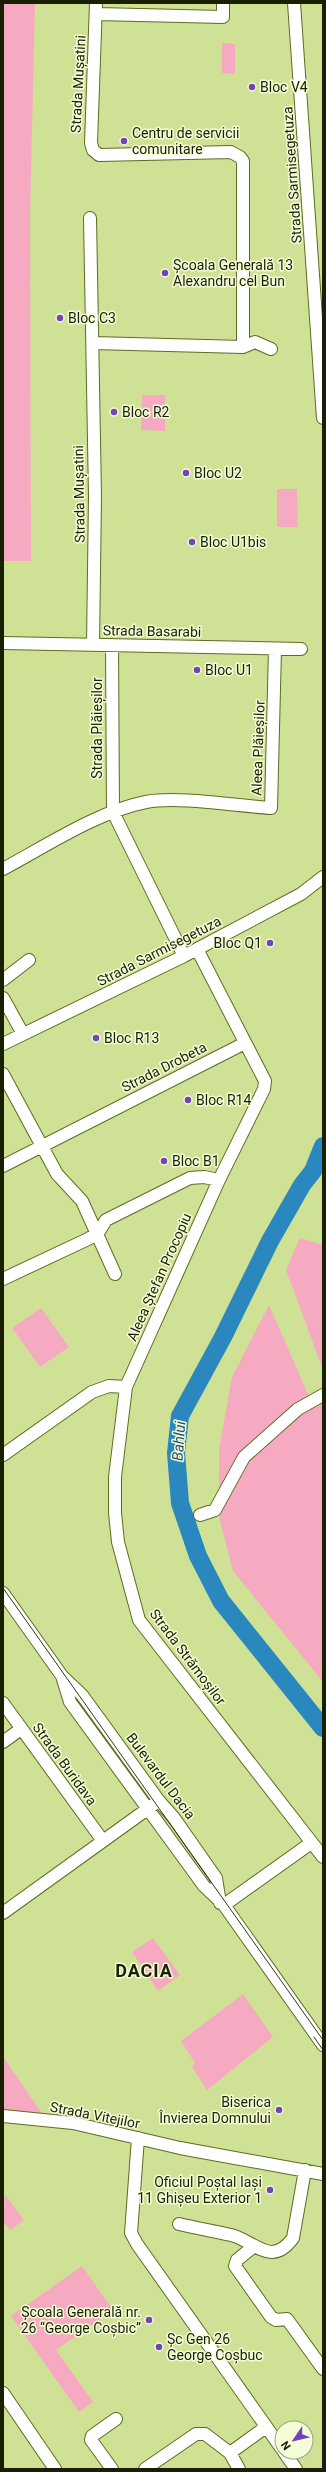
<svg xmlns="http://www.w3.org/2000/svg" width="326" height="2472" font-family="Roboto,sans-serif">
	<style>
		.green { fill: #f6aac2 }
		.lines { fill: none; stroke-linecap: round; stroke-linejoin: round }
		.river { stroke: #2a88bf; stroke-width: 18 }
		.minor-casing { stroke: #5e6c20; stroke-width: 14 }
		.minor { stroke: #fff; stroke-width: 12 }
		.tram { stroke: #303814; stroke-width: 1 }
		.poi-dot { fill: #7442b9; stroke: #f4fdd8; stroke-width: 1.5 }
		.labels { text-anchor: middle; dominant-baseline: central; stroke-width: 3; stroke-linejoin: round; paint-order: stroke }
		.street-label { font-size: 14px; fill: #191f01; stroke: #f4fdd8 }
		.poi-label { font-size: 14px; fill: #191f01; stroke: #f4fdd8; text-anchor: start }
		.water-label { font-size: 15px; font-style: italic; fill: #1f4e6c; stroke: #f4fdd8 }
		.district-label { font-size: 18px; font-weight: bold; letter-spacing: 1px; fill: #191f01; stroke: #f4fdd8 }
	</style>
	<rect width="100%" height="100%" fill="#cfe195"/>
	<!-- green -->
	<path class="green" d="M 3,3 L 35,3 L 30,216 L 31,561 L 3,561 Z
		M 222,43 L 235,44 L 235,74 L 222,73 Z
		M 142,395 L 165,395 L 165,431 L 141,430 Z
		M 277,489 L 297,489 L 298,527 L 277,527 Z
		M 300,1238 L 323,1245 L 323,1370 L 286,1270 Z
		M 269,1305 L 314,1408 L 323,1403 L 323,1682 L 233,1571 L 219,1517 L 219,1449 L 232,1377 Z
		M 41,1308 L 69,1347 L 40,1367 L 12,1328 Z
		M 153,1938 L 180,1975 L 158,1991 L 132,1952 Z
		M 243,1994 L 273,2037 L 207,2090 L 192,2067 L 195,2063 L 181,2041 Z
		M 4,2058 L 48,2122 L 3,2113 Z
		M 5,2194 L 24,2220 L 10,2230 L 3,2221 Z
		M 82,2266 L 113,2310 L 56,2350 L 93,2402 L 79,2412 L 11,2316 Z"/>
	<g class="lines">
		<!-- river -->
		<path class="river" d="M 323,1146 L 313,1171 L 302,1185 L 270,1241 L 223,1337 L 180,1416 L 176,1453 L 180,1503 L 198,1556 L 221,1601 L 323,1728"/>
		<!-- minor casing -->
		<g class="minor-casing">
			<path id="minor" d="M 96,3 L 91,143 L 93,150 L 99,155 L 231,152 L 240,157 L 243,161 L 243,347
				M 294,3 L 323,418
				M 97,14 L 223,17 L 223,3
				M 90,218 L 95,496 L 93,645
				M 93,343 L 243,347 L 255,342 L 271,349
				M 3,643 L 301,649
				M 112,645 L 113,812 L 184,956
				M 3,869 C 46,846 99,811 146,802 C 178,796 237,806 271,808 L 275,649
				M 197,949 L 265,1081 L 264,1089 L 219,1180 L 126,1387 L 115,1477 L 115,1513 L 118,1542 L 139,1620 L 323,1857
				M 3,980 L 29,960
				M 3,998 L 23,1034
				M 3,1044 L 184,956 L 301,894 L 323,877
				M 3,1074 L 57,1174 L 82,1201 L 115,1274
				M 3,1166 L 245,1043
				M 3,1279 L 88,1239 L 98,1233 L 106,1220 L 190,1178 L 204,1177 L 219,1180
				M 3,1455 L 92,1392 L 109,1386 L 126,1387
				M 200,1515 L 215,1510 L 244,1457 L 298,1409 L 323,1395
				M 3,1593 L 62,1676 L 82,1695 L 159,1801 L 174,1818 L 216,1878 L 220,1903
				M 62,1676 L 70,1702 L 204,1886 L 224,1905 L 323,2045
				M 3,1703 L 103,1841
				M 3,1742 L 21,1729
				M 224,1905 L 311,1843
				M 3,1913 L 153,1805
				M 3,2116 L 73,2123 L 180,2148 L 323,2174
				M 138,2138 L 131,2233 L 137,2244 L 282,2449
				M 179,2224 C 196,2228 213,2231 231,2235 C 255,2241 271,2268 293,2238 L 305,2170
				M 253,2247 L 237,2260 L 235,2266 L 271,2317 L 276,2320 L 287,2319 L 323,2369
				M 3,2393 L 55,2469
				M 284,2452 L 296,2469
				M 230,2453 L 239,2469
				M 112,2469 L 91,2440 L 92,2436 L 116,2419
				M 145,2469 L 196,2434 L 205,2434 L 230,2453 L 266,2427"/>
		</g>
		<!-- minor -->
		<use href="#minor" class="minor"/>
		<!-- tram -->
		<path class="tram" d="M 3,1588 L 323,2040
			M 314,2037 L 323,2050"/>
	</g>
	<!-- markers -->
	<g class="poi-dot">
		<circle cx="252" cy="87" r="4"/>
		<circle cx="124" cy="141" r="4"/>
		<circle cx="165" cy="273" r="4"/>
		<circle cx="60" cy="318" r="4"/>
		<circle cx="114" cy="412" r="4"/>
		<circle cx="186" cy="473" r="4"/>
		<circle cx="192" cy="542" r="4"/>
		<circle cx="197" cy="670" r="4"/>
		<circle cx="270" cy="943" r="4"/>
		<circle cx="96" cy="1038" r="4"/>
		<circle cx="188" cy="1100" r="4"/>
		<circle cx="164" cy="1161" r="4"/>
		<circle cx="279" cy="2110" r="4"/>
		<circle cx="270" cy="2190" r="4"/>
		<circle cx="149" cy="2320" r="4"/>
		<circle cx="159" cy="2347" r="4"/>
	</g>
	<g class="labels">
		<!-- street labels -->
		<g class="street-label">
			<text transform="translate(78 84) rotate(-87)">Strada Mușatini</text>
			<text transform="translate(292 175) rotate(-94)">Strada Sarmisegetuza</text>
			<text transform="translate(79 494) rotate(-91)">Strada Mușatini</text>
			<text transform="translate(152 631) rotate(1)">Strada Basarabi</text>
			<text transform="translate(97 728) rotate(-90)">Strada Plăieșilor</text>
			<text transform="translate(258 748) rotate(-88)">Aleea Plăieșilor</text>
			<text transform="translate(159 951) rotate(-27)">Strada Sarmisegetuza</text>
			<text transform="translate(164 1067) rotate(-27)">Strada Drobeta</text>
			<text transform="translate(159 1277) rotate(-66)">Aleea Ștefan Procopiu</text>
			<text transform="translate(188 1657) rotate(53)">Strada Strămoșilor</text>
			<text transform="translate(65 1764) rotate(54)">Strada Buridava</text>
			<text transform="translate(161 1776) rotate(53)">Bulevardul Dacia</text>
			<text transform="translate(95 2115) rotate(11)">Strada Vitejilor</text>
		</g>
		<!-- poi labels -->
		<g class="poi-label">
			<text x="260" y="87">Bloc V4</text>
			<text x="132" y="133">Centru de servicii<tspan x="132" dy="16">comunitare</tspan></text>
			<text x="173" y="265">Școala Generală 13<tspan x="173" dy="16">Alexandru cel Bun</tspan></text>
			<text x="68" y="318">Bloc C3</text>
			<text x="122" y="412">Bloc R2</text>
			<text x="194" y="473">Bloc U2</text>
			<text x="200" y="542">Bloc U1bis</text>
			<text x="205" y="670">Bloc U1</text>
			<text x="262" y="943" text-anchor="end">Bloc Q1</text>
			<text x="104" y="1038">Bloc R13</text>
			<text x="196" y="1100">Bloc R14</text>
			<text x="172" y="1161">Bloc B1</text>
			<text x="271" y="2102" text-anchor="end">Biserica<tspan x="271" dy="16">Învierea Domnului</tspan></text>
			<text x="262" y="2182" text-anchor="end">Oficiul Poștal Iași<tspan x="262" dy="16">11 Ghișeu Exterior 1</tspan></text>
			<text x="141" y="2312" text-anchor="end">Școala Generală nr.<tspan x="141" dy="16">26 “George Coșbic”</tspan></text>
			<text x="167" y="2339">Șc Gen 26<tspan x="167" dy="16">George Coșbuc</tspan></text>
		</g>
		<!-- water labels -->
		<g class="water-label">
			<text transform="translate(179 1441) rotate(-86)">Bahlui</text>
		</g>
		<!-- district labels -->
		<g class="district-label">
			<text x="144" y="1970">DACIA</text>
		</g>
	</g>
	<!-- border -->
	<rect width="326" height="2472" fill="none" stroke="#191f01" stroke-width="8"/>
	<!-- north arrow -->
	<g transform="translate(294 2440) rotate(235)"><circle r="19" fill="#f4fdd8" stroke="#9ca482"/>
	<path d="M0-3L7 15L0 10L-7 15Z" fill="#7442b9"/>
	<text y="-6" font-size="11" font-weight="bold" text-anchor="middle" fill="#191f01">N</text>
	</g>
</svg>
